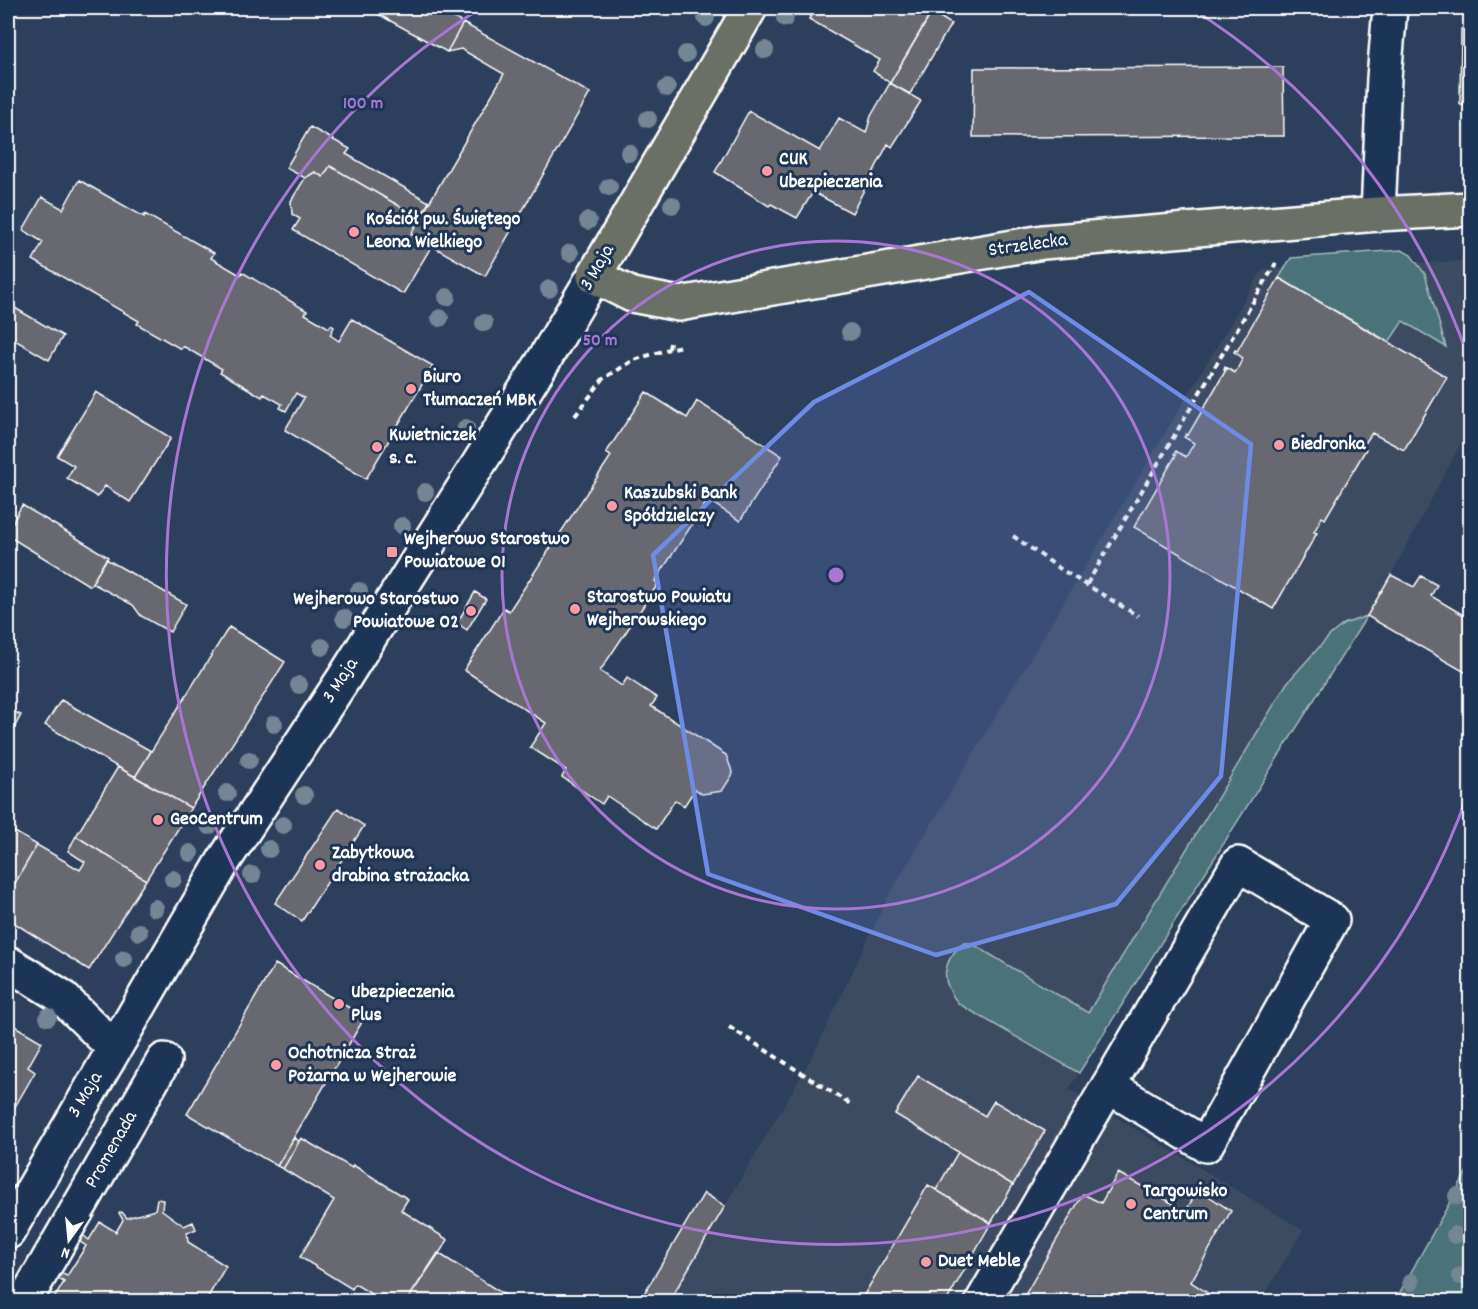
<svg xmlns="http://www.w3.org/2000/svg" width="1478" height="1309" font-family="Dekko,sans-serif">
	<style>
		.built { fill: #3e4b62 }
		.green { fill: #497378; stroke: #a4b9bc; stroke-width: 1.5 }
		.building { fill: #676771; stroke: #fff; stroke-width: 1.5 }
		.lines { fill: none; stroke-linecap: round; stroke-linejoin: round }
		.minor-casing { stroke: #fff; stroke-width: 38 }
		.major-casing { stroke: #fff; stroke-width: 38 }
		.path { stroke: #fff; stroke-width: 4; stroke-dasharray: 6 4.5; stroke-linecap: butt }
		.minor { stroke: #1d3557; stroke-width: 33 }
		.major { stroke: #6b7065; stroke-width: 33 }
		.tree { fill: #738694 }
		.marked { fill: #6c8ce6; fill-opacity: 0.2; stroke: #6c8ce6; stroke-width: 4.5; stroke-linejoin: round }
		.ring { fill: none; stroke: #a976d5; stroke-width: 3 }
		.poi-dot { fill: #ff9aa2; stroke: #1d3557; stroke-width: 2 }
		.labels { text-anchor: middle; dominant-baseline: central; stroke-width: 6; stroke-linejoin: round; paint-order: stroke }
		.poi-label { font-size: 20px; font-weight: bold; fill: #fff; stroke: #1d3557; text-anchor: start }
		.street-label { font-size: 20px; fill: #fff; stroke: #1d3557 }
		.centre { fill: #a976d5; stroke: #1d3557; stroke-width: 3 }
		.ring-label { font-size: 18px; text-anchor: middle; font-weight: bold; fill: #a976d5; stroke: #1d3557; stroke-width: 6; stroke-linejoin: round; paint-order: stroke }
	</style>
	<rect width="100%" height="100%" fill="#2c3f5c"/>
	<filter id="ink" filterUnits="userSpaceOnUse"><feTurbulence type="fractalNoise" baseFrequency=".0167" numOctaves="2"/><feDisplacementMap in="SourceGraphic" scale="12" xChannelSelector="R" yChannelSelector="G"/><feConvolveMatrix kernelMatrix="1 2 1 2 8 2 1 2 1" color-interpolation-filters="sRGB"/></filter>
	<g filter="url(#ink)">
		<!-- built -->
		<path class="built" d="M 1470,261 L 1470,426 L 1391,575 L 1367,616 L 1069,1089 L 1303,1230 L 1261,1301 L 639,1302 L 704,1193 L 725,1206 L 811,1059 L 889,895 L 1263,269 Z"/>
		<!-- green -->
		<path class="green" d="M 1402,250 L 1411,255 L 1425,274 L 1446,347 L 1403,321 L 1389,342 L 1279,278 L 1291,258 Z
			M 1367,616 L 1079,1073 L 959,1004 C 940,982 941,963 963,943 L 971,943 L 1088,1013 L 1287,683 L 1330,635 L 1344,624 Z
			M 1470,1166 L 1470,1301 L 1395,1301 Z"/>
		<!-- building -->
		<path class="building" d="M 367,8 L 436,8 L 463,23 L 447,52 Z
			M 816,8 L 934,8 L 890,83 L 873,71 L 880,60 L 809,19 Z
			M 932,12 L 951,24 L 910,94 L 890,83 Z
			M 463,23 L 590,93 L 485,276 L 411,234 L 504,74 L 461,49 L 447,52 Z
			M 1461,29 L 1470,30 L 1470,104 L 1460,104 Z
			M 1283,67 L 1284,136 L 973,137 L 974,68 Z
			M 890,83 L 921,101 L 892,147 L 888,144 L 852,213 L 813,192 L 797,218 L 771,204 L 769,206 L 715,172 L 749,111 L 820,151 L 839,118 L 866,133 L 871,116 Z
			M 310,127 L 350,149 L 346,154 L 429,202 L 420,218 L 330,166 L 323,177 L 315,172 L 305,178 L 286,168 Z
			M 330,166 L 420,218 L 411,234 L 431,247 L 403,294 L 293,230 L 300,219 L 292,214 L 291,201 L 305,178 L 315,172 L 323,177 Z
			M 79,180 L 144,217 L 145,214 L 214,253 L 211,258 L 240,275 L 242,272 L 307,311 L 305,314 L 329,328 L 331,325 L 334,327 L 330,335 L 339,341 L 352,319 L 433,366 L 366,479 L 285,430 L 304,398 L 296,393 L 286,411 L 280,408 L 282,404 L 264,394 L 262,397 L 220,372 L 222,369 L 183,346 L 181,349 L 137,324 L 139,321 L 33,260 L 43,242 L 23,230 L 42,197 L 63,209 Z
			M 1279,278 L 1447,377 L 1404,450 L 1372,433 L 1363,446 L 1366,449 L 1325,519 L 1322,517 L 1314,532 L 1317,533 L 1273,609 L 1134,527 L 1176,455 L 1174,454 L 1176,451 L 1186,457 L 1194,443 L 1184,437 L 1186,434 L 1188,435 L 1226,370 L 1224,370 L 1225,367 L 1235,373 L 1243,358 L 1234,352 L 1235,350 L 1237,351 Z
			M 8,304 L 63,336 L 49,360 L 8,336 Z
			M 96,392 L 171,438 L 130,502 L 105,486 L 97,497 L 67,478 L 74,466 L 57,456 Z
			M 646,392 L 687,418 L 697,401 L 782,456 L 740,521 L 708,500 L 655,581 L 658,584 L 600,671 L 622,686 L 627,678 L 657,698 L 651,706 L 726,755 L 733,774 L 722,791 L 702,794 L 695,789 L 684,806 L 675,800 L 656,829 L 607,796 L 602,804 L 562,777 L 566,770 L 530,747 L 546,723 L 464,670 L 504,608 L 509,611 L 611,456 L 606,453 Z
			M 22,505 L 108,557 L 90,586 L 8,536 L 8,531 Z
			M 106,559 L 186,604 L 170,632 L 141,616 L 133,605 L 92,583 Z
			M 1391,575 L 1414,587 L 1421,576 L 1437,585 L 1431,596 L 1470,619 L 1470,675 L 1367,616 Z
			M 475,592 L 486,599 L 467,630 L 457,623 Z
			M 229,627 L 285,662 L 191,808 L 135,777 Z
			M 61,700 L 151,751 L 135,777 L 45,725 Z
			M 8,709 L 21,715 L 8,739 Z
			M 118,767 L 191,808 L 146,880 L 76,836 Z
			M 338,808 L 364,826 L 302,921 L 275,903 Z
			M 8,828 L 37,845 L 8,895 Z
			M 76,836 L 146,880 L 89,970 L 8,919 L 8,895 L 37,845 L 80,870 L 85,862 L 68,851 Z
			M 275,964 L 365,1017 L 277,1166 L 187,1114 Z
			M 8,1022 L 42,1042 L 28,1067 L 35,1072 L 8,1119 Z
			M 918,1076 L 985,1116 L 994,1101 L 1045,1131 L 1013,1185 L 895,1114 Z
			M 294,1138 L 299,1141 L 283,1169 L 277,1166 Z
			M 301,1138 L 352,1168 L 353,1165 L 408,1199 L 401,1210 L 448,1240 L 406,1302 L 384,1302 L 355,1284 L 352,1289 L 300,1257 L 334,1200 L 283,1169 Z
			M 958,1152 L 1013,1185 L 991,1223 L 936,1190 Z
			M 1118,1173 L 1186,1211 L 1198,1189 L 1231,1211 L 1191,1282 L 1221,1302 L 1021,1302 L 1083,1194 L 1101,1203 Z
			M 928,1185 L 991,1223 L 946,1302 L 860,1302 Z
			M 704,1193 L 725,1206 L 670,1300 L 672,1302 L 639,1302 Z
			M 157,1199 L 163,1200 L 162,1210 L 184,1226 L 193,1222 L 196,1229 L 187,1233 L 188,1242 L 226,1266 L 205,1302 L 52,1302 L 64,1282 L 54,1276 L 57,1271 L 67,1276 L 86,1246 L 76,1239 L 80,1233 L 89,1240 L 100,1222 L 116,1232 L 123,1220 L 119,1213 L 122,1212 L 127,1218 L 155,1210 Z
			M 438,1253 L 516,1302 L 406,1302 Z"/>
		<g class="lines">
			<!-- minor casing -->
			<g class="minor-casing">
				<path id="minor" d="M 1378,214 L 1384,78 L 1390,8
					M 8,963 L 61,996 L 114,1048
					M 8,1232 L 223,862 L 344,678 L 544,360 L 594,276
					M 24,1302 L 164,1060
					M 982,1302 L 1238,864 L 1332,920 L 1206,1145 L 1108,1086"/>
			</g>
			<!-- major casing -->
			<g class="major-casing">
				<path id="major" d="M 750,8 L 594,276 L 632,295 L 679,304 L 1043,242 L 1378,214 L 1470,209"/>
			</g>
			<!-- path -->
			<path class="path" d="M 670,343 L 669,349 L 681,346
				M 575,416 L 603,379 L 634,360 L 669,349
				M 1013,536 L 1062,570 L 1138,616
				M 1087,584 L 1276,263
				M 729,1027 L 852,1105"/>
			<!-- minor -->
			<use href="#minor" class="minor"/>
			<!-- major -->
			<use href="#major" class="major"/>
		</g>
		<!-- trees -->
		<g class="tree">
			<circle cx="706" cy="18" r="9"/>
			<circle cx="785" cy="18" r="9"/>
			<circle cx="765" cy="50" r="9"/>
			<circle cx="686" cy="54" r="9"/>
			<circle cx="667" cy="88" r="9"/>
			<circle cx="648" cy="119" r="9"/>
			<circle cx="629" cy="153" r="9"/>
			<circle cx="609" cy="187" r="9"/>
			<circle cx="672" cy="205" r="9"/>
			<circle cx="588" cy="221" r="9"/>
			<circle cx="570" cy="253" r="9"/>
			<circle cx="549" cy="289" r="9"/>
			<circle cx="447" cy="297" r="9"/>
			<circle cx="440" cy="318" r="9"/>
			<circle cx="484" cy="323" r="9"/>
			<circle cx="850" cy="332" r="9"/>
			<circle cx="466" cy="428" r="9"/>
			<circle cx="425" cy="492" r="9"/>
			<circle cx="402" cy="526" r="9"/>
			<circle cx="359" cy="591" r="9"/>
			<circle cx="344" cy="618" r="9"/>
			<circle cx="322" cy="647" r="9"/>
			<circle cx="299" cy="685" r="9"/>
			<circle cx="274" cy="724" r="9"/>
			<circle cx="249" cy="760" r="9"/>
			<circle cx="227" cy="793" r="9"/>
			<circle cx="304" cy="795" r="9"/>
			<circle cx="283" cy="825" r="9"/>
			<circle cx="209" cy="826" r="9"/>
			<circle cx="269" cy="849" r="9"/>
			<circle cx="190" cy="853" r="9"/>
			<circle cx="252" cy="875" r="9"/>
			<circle cx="173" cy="879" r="9"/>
			<circle cx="155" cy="908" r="9"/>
			<circle cx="139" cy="932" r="9"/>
			<circle cx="124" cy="959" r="9"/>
			<circle cx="48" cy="1017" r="9"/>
			<circle cx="1457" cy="1196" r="9"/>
			<circle cx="1455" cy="1235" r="9"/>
			<circle cx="1460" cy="1276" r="9"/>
			<circle cx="1411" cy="1282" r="9"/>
		</g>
	</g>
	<!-- marked area -->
	<path class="marked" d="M 1029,292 L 1251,444 L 1221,776 L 1116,904 L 936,955 L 708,874 L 653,555 L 814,402 Z"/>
	<!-- distance rings -->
	<g class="ring">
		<circle cx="836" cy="575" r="334"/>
		<path d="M1470 787A669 669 0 1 1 481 8M1191 8A669 669 0 0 1 1470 363"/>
	</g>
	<!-- markers -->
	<g class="poi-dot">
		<circle cx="767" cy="171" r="6"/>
		<circle cx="354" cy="232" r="6"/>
		<circle cx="411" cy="389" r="6"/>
		<circle cx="1279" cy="445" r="6"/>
		<circle cx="377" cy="447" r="6"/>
		<circle cx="612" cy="506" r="6"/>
		<rect x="386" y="546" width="12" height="12" rx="3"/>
		<circle cx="575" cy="609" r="6"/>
		<circle cx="471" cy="611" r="6"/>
		<circle cx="158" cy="820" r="6"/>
		<circle cx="320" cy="865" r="6"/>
		<circle cx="339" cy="1004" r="6"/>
		<circle cx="276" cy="1065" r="6"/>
		<circle cx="1131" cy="1204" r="6"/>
		<circle cx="926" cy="1262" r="6"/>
	</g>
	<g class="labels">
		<!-- poi labels -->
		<g class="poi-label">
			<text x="779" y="160">CUK<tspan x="779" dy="23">Ubezpieczenia</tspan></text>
			<text x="366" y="220">Kościół pw. Świętego<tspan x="366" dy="23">Leona Wielkiego</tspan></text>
			<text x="423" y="378">Biuro<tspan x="423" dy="23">Tłumaczeń MBK</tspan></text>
			<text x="389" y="436">Kwietniczek<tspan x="389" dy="23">s. c.</tspan></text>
			<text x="1291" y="445">Biedronka</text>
			<text x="624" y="494">Kaszubski Bank<tspan x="624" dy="23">Spółdzielczy</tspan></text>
			<text x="404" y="540">Wejherowo Starostwo<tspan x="404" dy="23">Powiatowe 01</tspan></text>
			<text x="587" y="598">Starostwo Powiatu<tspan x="587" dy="23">Wejherowskiego</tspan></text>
			<text x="459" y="600" text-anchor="end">Wejherowo Starostwo<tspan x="459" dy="23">Powiatowe 02</tspan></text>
			<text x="170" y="820">GeoCentrum</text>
			<text x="332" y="854">Zabytkowa<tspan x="332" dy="23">drabina strażacka</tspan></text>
			<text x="351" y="993">Ubezpieczenia<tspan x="351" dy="23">Plus</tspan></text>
			<text x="288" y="1054">Ochotnicza Straż<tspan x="288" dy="23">Pożarna w Wejherowie</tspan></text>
			<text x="1143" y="1192">Targowisko<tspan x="1143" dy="23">Centrum</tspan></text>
			<text x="938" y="1262">Duet Meble</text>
		</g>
		<!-- street labels -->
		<g class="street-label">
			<text transform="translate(1028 246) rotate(-8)">Strzelecka</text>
			<text transform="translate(598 268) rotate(-60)">3 Maja</text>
			<text transform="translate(341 681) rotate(-57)">3 Maja</text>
			<text transform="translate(86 1095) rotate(-59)">3 Maja</text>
			<text transform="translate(112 1150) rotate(-60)">Promenada</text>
		</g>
	</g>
	<circle cx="836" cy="575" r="9" class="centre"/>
	<g class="ring-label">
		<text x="363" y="108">100 m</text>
		<text x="600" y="345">50 m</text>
	</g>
	<!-- margin -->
	<rect width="1478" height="1309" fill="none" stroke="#1d3557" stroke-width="30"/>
	<rect x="15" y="15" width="1448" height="1279" fill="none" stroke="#fff" stroke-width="2" filter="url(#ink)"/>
	<!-- north arrow -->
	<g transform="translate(69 1240) rotate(195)" stroke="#1d3557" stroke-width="4.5" paint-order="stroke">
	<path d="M0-4.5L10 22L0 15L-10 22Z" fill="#ffffff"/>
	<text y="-9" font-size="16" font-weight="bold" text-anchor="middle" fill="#ffffff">N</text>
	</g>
</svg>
